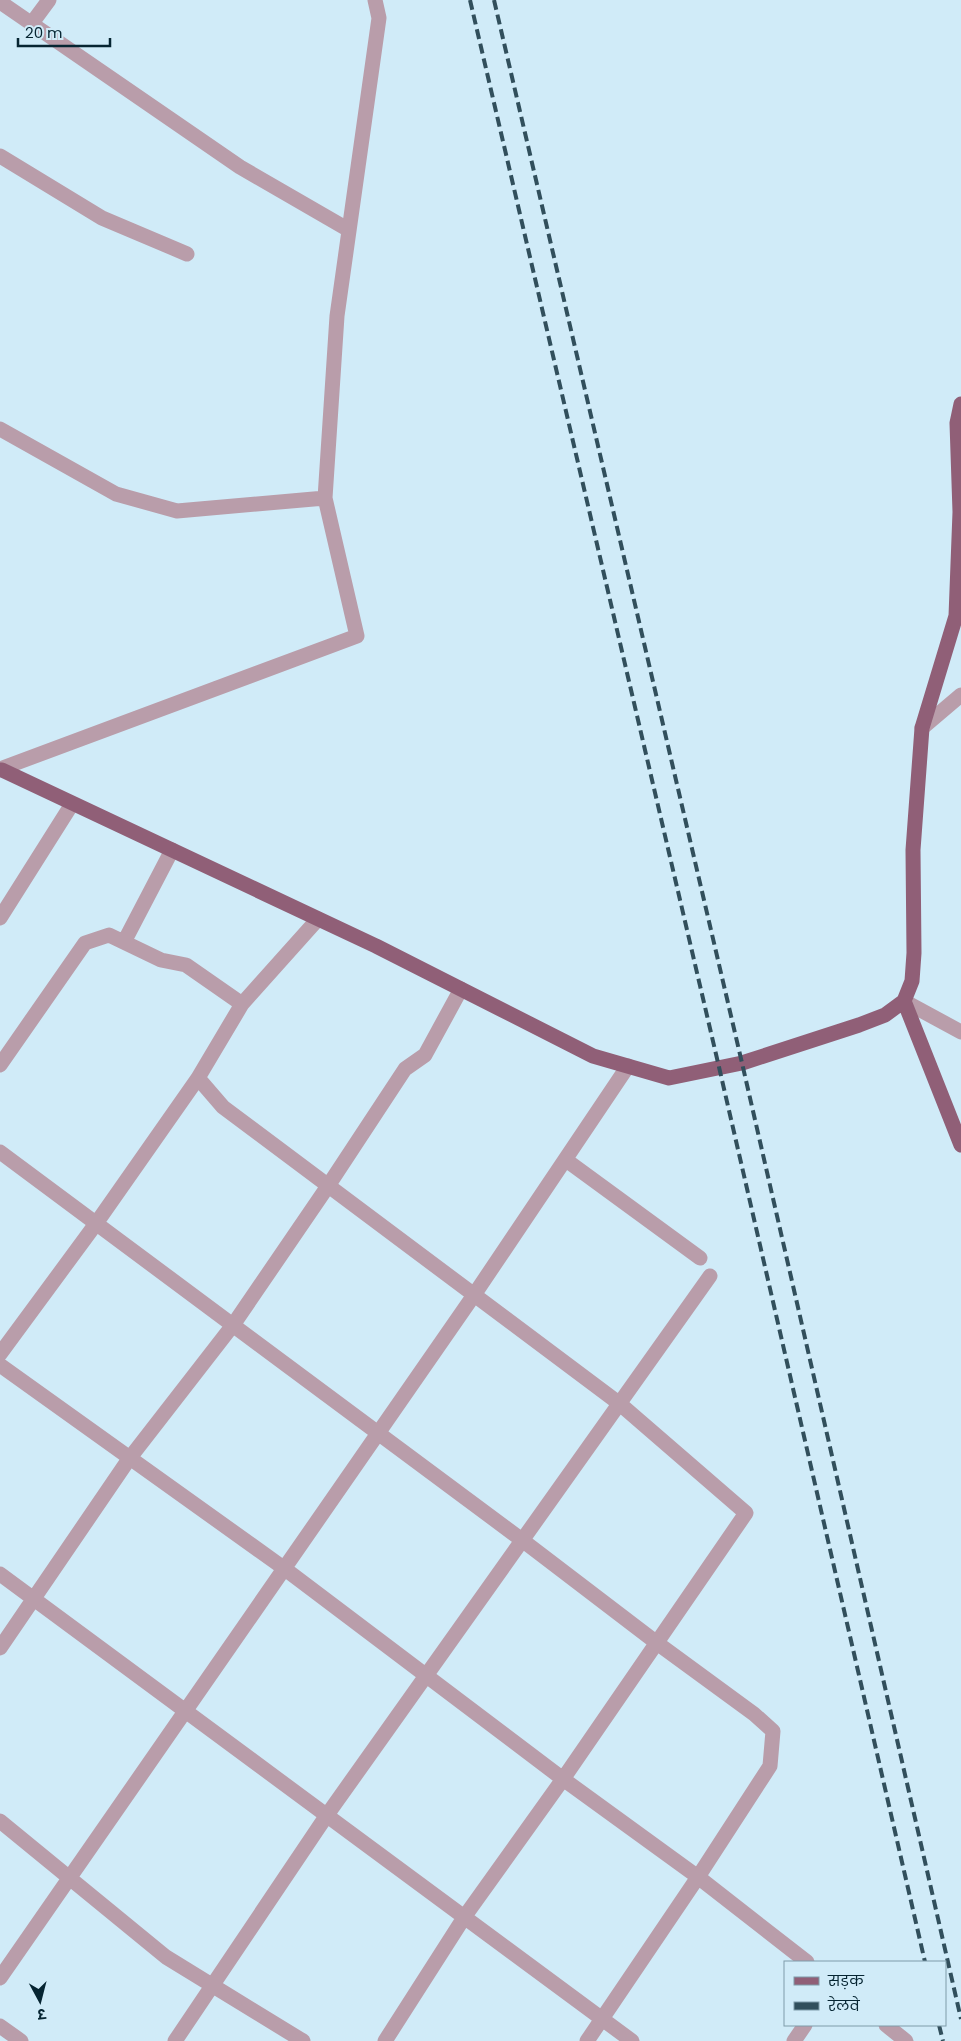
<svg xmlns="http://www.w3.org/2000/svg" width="961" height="2041" font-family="Poppins,'Noto Sans Devanagari',sans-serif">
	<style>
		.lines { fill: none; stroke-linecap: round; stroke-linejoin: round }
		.minor { stroke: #b99daa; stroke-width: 15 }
		.major { stroke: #905f77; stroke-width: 15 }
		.rail { stroke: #314f5c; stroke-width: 4; stroke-dasharray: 10 5; stroke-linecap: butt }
	</style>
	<rect width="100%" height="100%" fill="#d0ebf8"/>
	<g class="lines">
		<!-- minor -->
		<path class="minor" d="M 0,2 L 240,167 L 349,230
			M 32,23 L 49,0
			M 0,156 L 102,218 L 187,254
			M 0,429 L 116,494 L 177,511 L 325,498
			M 922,728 L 961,695
			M 0,769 L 357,636 L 325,498 L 337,316 L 379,18 L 375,0
			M 0,918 L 72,804
			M 124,942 L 172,850
			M 904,1001 L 961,1032
			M 0,1065 L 85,943 L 109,935 L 161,960 L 186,965 L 242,1004
			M 198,1078 L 223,1107 L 620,1404 L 746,1513 L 563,1779 L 465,1916 L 385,2041
			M 0,1152 L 522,1540 L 657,1643 L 754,1714 L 773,1731 L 770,1766 L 698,1877 L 587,2041
			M 566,1160 L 700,1258
			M 0,1354 L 95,1225 L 198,1078 L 242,1004 L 318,919
			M 0,1365 L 285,1569 L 563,1779 L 698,1877 L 807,1962
			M 0,1574 L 632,2041
			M 0,1648 L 129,1459 L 233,1325 L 328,1186 L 405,1069 L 425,1055 L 461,989
			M 0,1821 L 166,1957 L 303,2041
			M 0,1978 L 474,1295 L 628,1066
			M 886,2025 L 906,2041
			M 0,2026 L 21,2041
			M 175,2041 L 327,1815 L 710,1276
			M 794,2041 L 805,2025"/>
		<!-- major -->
		<path class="major" d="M 0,770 L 2,770 L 376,946 L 593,1056 L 669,1078 L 742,1063 L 859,1025 L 885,1015 L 904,1001 L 912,981 L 914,953 L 913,850 L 922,728 L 956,616 L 960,512 L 957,423 L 961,404
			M 904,1001 L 961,1145"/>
		<!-- rail -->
		<path class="rail" d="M 470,0 L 719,1067 L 925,1962
			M 494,0 L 742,1063 L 961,2019
			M 939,2025 L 943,2041"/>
	</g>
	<!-- legend -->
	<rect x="784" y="1961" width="162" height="65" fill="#d0ebf8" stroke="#7f9ca9"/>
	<rect x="794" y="1977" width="25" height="8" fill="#905f77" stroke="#7f9ca9"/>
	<text x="828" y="1986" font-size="15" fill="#062532">सड़क</text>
	<rect x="794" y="2002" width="25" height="8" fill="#314f5c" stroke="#7f9ca9"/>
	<text x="828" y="2011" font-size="15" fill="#062532">रेलवे</text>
	<!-- north arrow -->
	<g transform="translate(40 2001) rotate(173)" stroke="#d0ebf8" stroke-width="4" paint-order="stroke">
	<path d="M0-4L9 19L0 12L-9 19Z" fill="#062532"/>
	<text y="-8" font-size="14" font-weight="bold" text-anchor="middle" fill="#062532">उ</text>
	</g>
	<!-- scale -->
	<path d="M18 38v8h92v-8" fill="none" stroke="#062532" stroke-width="2.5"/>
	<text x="25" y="38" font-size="15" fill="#062532" stroke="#d0ebf8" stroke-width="4" paint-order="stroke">20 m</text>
</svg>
